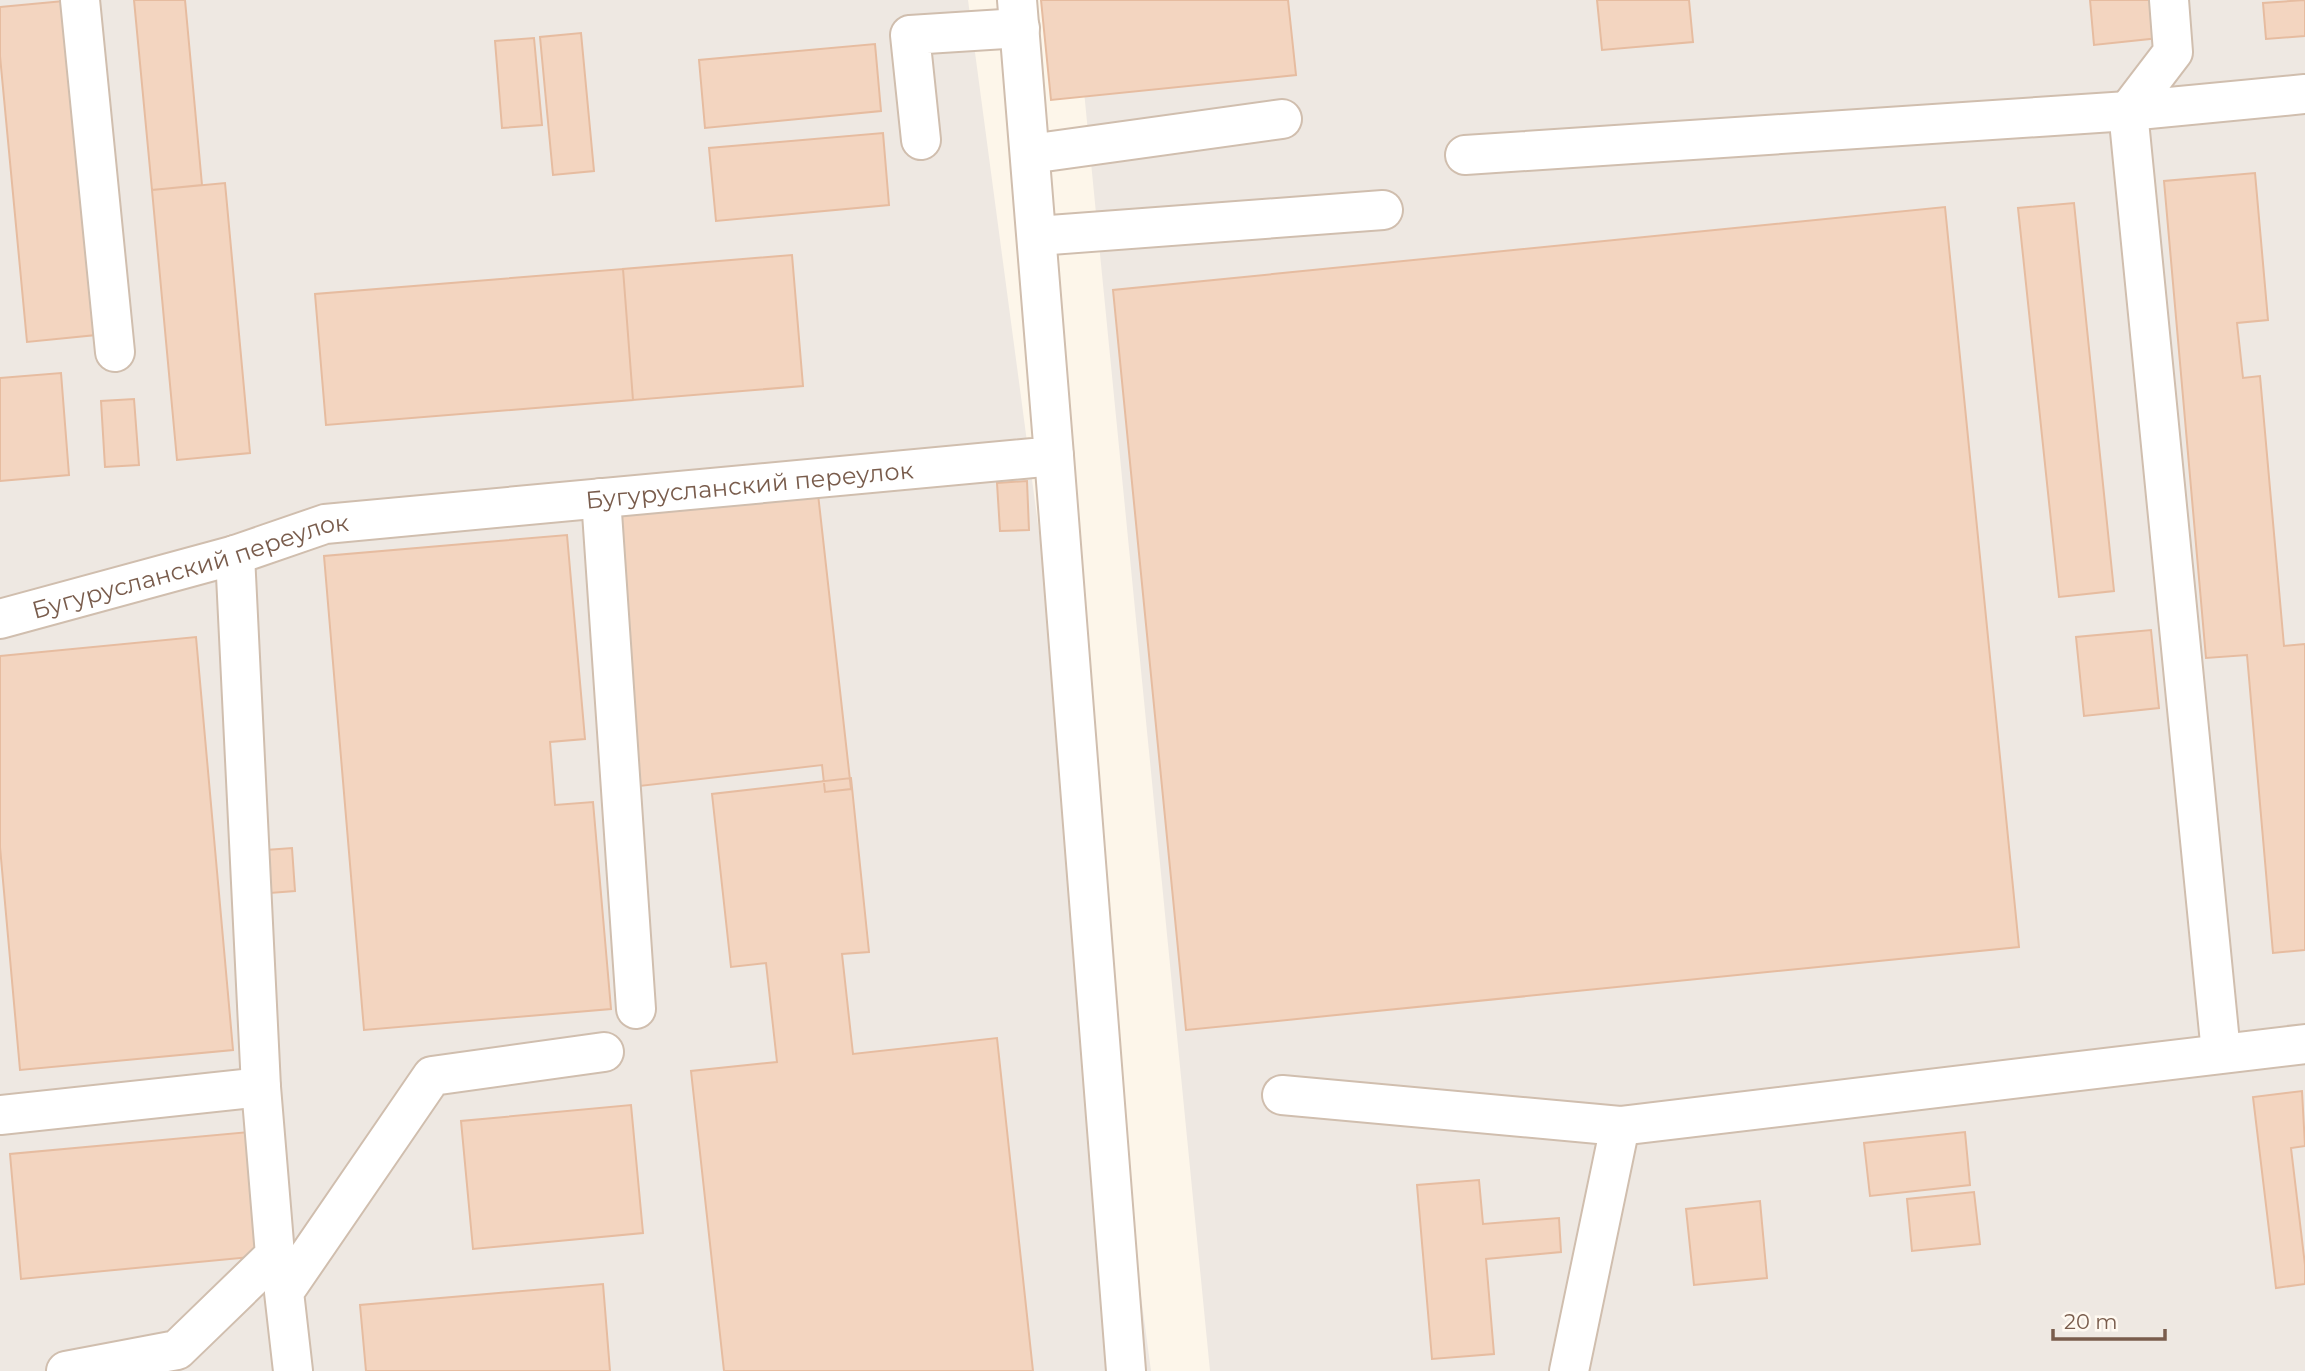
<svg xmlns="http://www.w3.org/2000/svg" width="2305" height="1371" font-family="Montserrat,sans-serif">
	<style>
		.industrial { fill: #eee8e2 }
		.building { fill: #f3d5c0; stroke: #e6bca0; stroke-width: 2 }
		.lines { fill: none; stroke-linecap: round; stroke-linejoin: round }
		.minor-casing { stroke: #d0beae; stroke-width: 42 }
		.minor { stroke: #fff; stroke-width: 38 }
		.labels { text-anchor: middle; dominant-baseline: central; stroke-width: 5; stroke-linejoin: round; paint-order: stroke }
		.street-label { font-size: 24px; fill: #795c4c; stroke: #fff9f1 }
	</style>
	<rect width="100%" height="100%" fill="#fdf6ea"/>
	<!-- industrial -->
	<path class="industrial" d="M 0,0 L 968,0 L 1151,1371 L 0,1371 Z
		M 1075,0 L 2305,0 L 2305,1371 L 1210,1371 Z"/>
	<!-- building -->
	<path class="building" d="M 134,0 L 185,0 L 202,185 L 152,190 Z
		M 1041,0 L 1288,0 L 1296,75 L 1051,100 Z
		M 1597,0 L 1689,0 L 1693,42 L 1602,50 Z
		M 2090,0 L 2156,0 L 2159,38 L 2094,45 Z
		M 2305,0 L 2305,36 L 2266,39 L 2263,3 Z
		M 64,1 L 96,335 L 27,342 L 0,56 L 0,7 Z
		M 581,33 L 594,171 L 553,175 L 540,37 Z
		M 534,38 L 542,125 L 502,128 L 495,41 Z
		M 875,44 L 881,111 L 705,128 L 699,60 Z
		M 883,133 L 889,205 L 716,221 L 709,148 Z
		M 2255,173 L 2268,320 L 2237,323 L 2243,378 L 2260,376 L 2284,646 L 2305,644 L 2305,950 L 2273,953 L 2247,655 L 2206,658 L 2164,181 Z
		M 225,183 L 250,453 L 177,460 L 152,190 Z
		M 2074,203 L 2114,591 L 2059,597 L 2018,208 Z
		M 1945,207 L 2019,947 L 1186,1030 L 1113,290 Z
		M 792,255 L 803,386 L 633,400 L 623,269 Z
		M 623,269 L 633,400 L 326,425 L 315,294 Z
		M 61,373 L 69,475 L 0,481 L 0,378 Z
		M 134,399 L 139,465 L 105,467 L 101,401 Z
		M 1027,481 L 1029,530 L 1000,531 L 997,483 Z
		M 817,485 L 851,789 L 825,792 L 822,765 L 631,787 L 600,509 Z
		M 567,535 L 585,739 L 550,742 L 555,805 L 593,802 L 611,1009 L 364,1030 L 324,556 Z
		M 2151,630 L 2159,708 L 2084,716 L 2076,637 Z
		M 196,637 L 233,1050 L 20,1070 L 0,847 L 0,656 Z
		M 851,778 L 869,952 L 842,954 L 853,1054 L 997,1038 L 1033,1371 L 724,1371 L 691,1071 L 777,1062 L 766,963 L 731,967 L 712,794 Z
		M 292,848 L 295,891 L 270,893 L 266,850 Z
		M 2302,1091 L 2305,1146 L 2291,1148 L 2305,1265 L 2305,1284 L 2276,1288 L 2253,1097 Z
		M 631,1105 L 643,1233 L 473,1249 L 461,1121 Z
		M 249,1132 L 260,1256 L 21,1279 L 10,1154 Z
		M 1965,1132 L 1970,1185 L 1870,1196 L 1864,1143 Z
		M 1479,1180 L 1483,1224 L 1559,1218 L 1561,1252 L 1486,1259 L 1494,1354 L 1432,1359 L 1417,1185 Z
		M 1974,1192 L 1980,1244 L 1912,1251 L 1907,1199 Z
		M 1760,1201 L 1767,1278 L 1694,1285 L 1686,1209 Z
		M 603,1284 L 610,1371 L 366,1371 L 360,1305 Z"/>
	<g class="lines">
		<!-- minor casing -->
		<g class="minor-casing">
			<g id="minor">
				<path d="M 80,0 L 115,352"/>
				<path d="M 2169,0 L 2173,52 L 2128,111 L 2221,1053"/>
				<path d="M 921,140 L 910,35 L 1020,28"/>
				<path d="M 1030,154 L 1282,119"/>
				<path d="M 1465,155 L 2128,111 L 2305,94"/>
				<path d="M 1037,236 L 1383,210"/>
				<path d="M 1054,456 L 1126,1371"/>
				<path d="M 601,498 L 636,1009"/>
				<path id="s1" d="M 0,619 L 235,555 L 325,524 L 1054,456 L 1017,0"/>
				<path d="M 1282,1095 L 1620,1126 L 2305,1044"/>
				<path d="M 0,1115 L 261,1087"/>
				<path d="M 66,1371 L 177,1350 L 275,1255 L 261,1087 L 235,555"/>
				<path d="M 293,1371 L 284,1292 L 432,1076 L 604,1052"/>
				<path d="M 1569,1371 L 1620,1126"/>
			</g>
		</g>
		<!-- minor -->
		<use href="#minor" class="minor"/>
	</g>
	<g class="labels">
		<!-- street labels -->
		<g class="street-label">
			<text stroke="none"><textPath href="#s1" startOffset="765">Бугурусланский переулок</textPath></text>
			<text stroke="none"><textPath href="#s1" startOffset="198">Бугурусланский переулок</textPath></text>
		</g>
	</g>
	<!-- scale -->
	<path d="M2053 1329v10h112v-10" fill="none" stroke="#795c4c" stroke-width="3.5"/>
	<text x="2064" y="1329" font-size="21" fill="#795c4c" stroke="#fff9f1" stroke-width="5" paint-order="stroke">20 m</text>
</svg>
